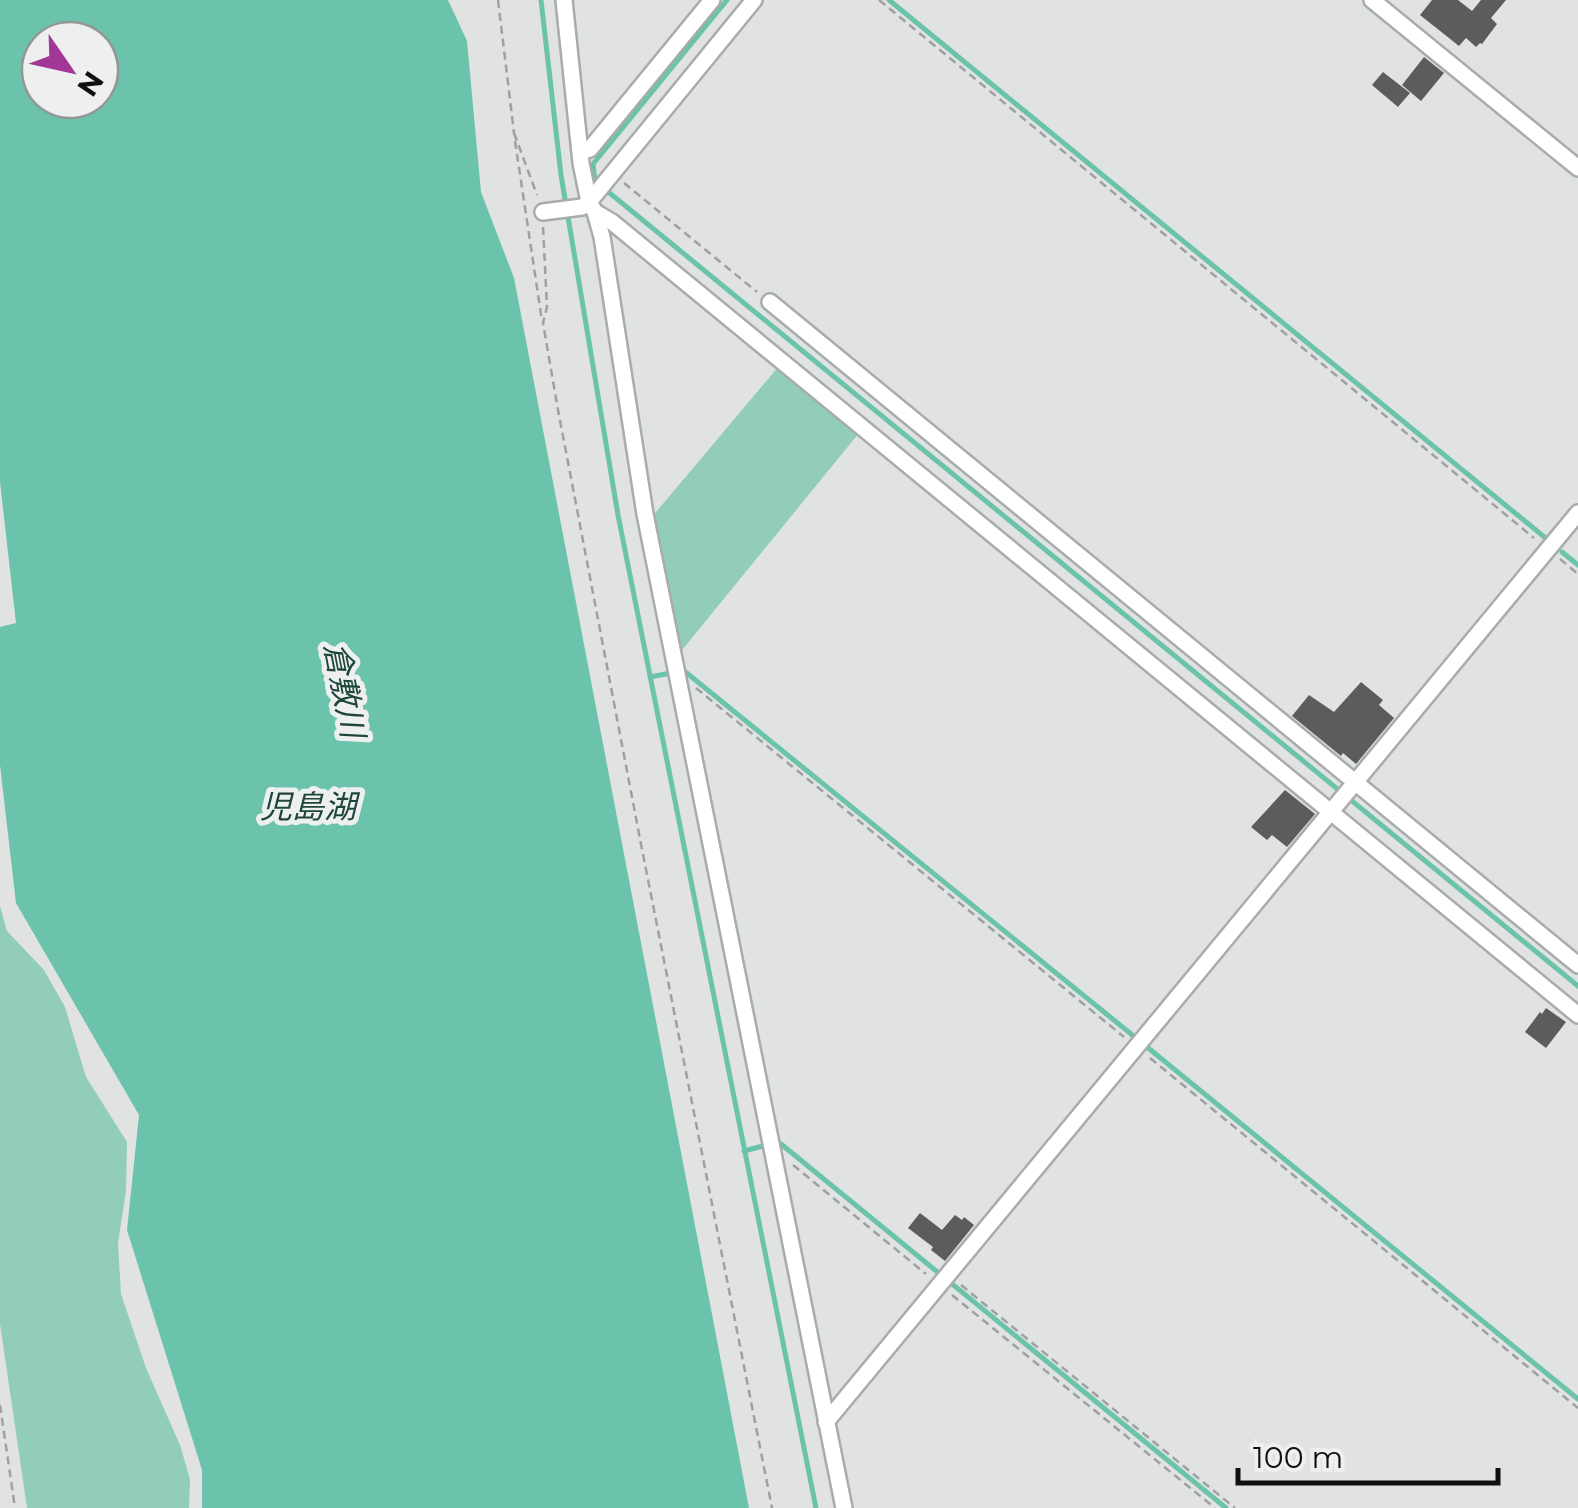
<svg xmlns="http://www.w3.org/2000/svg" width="1578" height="1508" font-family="Montserrat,'Noto Sans JP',sans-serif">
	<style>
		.green { fill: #92cdba }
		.forest { fill: #6ac3aa; fill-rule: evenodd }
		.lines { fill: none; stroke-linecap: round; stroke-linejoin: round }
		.stream { stroke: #6ac3aa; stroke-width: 5 }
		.building { fill: #5a5d5c }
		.minor-casing { stroke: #a8acaa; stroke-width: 20 }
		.path { stroke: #9fa1a0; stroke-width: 2.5; stroke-dasharray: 8 5; stroke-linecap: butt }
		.minor { stroke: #fff; stroke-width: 15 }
		.labels { text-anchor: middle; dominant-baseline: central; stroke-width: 10; stroke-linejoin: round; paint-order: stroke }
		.water-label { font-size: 32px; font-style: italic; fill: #1e463b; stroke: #edf0ef }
	</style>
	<rect width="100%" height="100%" fill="#e0e3e2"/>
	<!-- green -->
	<path class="green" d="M 779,366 L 859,433 L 678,655 L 651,518 Z
		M 0,906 L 7,931 L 44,970 L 65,1007 L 86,1077 L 127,1142 L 126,1191 L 118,1243 L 121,1294 L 146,1368 L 180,1445 L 190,1479 L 189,1508 L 27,1508 L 0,1324 Z"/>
	<!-- forest -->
	<path class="forest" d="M 0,0 L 448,0 L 467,41 L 481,192 L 514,278 L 749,1508 L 202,1508 L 202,1470 L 127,1230 L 139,1115 L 16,903 L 0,765 L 0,627 L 16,623 L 0,482 ZM 40,40 L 100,40 L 100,100 L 40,100 Z"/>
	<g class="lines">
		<!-- stream -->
		<path class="stream" d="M 541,0 L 561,175 L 618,515 L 816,1508
			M 727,0 L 593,164 L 595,181 L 1578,986
			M 889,0 L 1548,540
			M 1562,552 L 1578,565
			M 683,670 L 1136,1038
			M 650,677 L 671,673
			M 1147,1047 L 1578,1399
			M 777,1143 L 781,1144 L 1226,1508
			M 744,1151 L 763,1146"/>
	</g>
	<!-- building -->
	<path class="building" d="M 1432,0 L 1458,0 L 1472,11 L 1481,0 L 1506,0 L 1491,18 L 1497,24 L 1482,44 L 1480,43 L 1476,47 L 1466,38 L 1459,46 L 1420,15 Z
		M 1424,57 L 1444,73 L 1421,101 L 1402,85 Z
		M 1383,72 L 1410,93 L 1398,107 L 1372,85 Z
		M 1361,682 L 1383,700 L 1379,705 L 1394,718 L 1356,764 L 1343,753 L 1341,756 L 1292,716 L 1309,695 L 1334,712 Z
		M 1285,790 L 1315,814 L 1287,847 L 1272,835 L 1267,840 L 1251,827 Z
		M 1546,1008 L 1566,1022 L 1546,1048 L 1525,1032 L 1540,1012 L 1542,1014 Z
		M 920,1213 L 942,1230 L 955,1215 L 962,1220 L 964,1217 L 974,1225 L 945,1261 L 931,1250 L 933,1247 L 908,1228 Z"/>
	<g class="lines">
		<!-- minor casing -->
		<g class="minor-casing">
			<path id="minor" d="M 564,0 L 581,163 L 589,202 L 595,212 L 612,222 L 1578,1015
				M 1372,0 L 1578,168
				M 580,152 L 590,149 L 712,0
				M 543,212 L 582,207 L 589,202 L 754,0
				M 595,212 L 602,237 L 645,514 L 844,1508
				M 770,302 L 1578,965
				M 826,1422 L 1578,513"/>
		</g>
		<!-- path -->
		<path class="path" d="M 498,0 L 514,133
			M 879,0 L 1534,538
			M 514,133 L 537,195
			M 515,141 L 542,321
			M 624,183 L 757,292
			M 543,227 L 547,307 L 543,323 L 558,410 L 640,839 L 772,1508
			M 1560,559 L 1578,574
			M 696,688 L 1124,1037
			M 1150,1058 L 1578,1408
			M 793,1165 L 926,1274
			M 961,1285 L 1235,1508
			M 952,1295 L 1215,1508
			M 0,1405 L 15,1508"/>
		<!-- minor -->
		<use href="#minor" class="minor"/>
	</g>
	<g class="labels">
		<!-- water labels -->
		<g class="water-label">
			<text transform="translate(345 690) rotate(79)">倉敷川</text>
			<text x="308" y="806">児島湖</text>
		</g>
	</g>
	<!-- north arrow -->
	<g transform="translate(70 70) rotate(124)"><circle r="48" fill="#edf0ef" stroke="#949796" stroke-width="2.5"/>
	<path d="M0-8L18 38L0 25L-18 38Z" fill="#a23798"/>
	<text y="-15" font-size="28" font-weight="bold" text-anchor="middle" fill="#0f1110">N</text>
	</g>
	<!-- scale -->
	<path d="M1238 1468v15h260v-15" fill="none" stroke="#0f1110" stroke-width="5"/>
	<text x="1253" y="1468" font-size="30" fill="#0f1110" stroke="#edf0ef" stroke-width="8" paint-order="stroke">100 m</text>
</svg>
